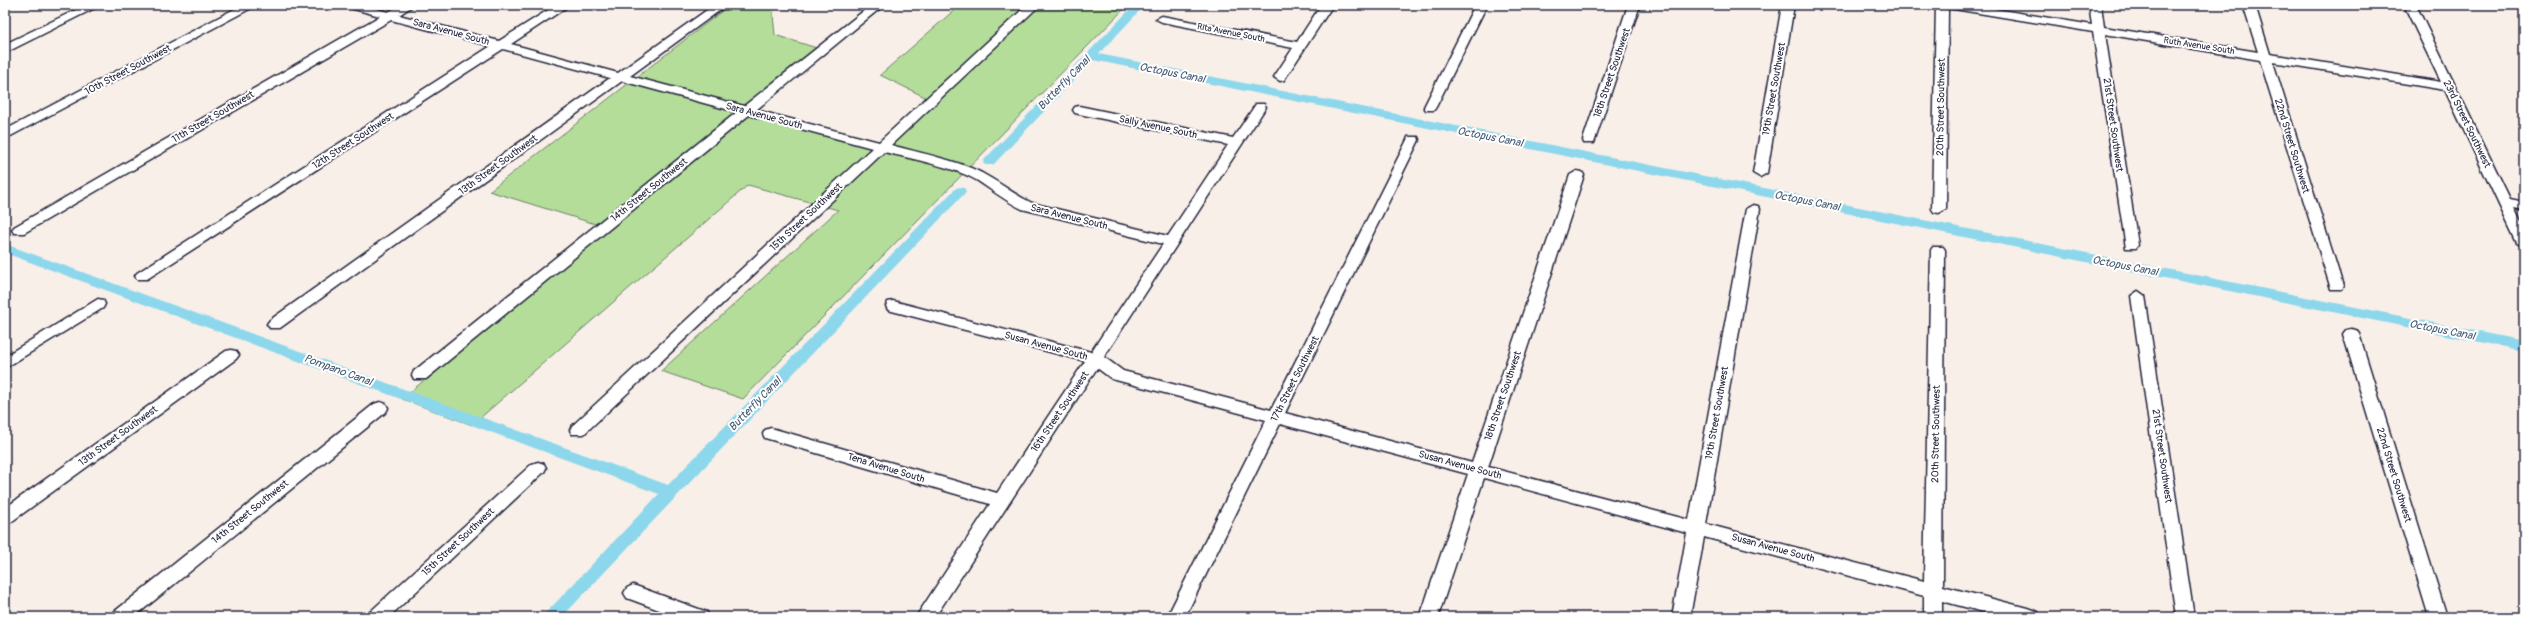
<svg xmlns="http://www.w3.org/2000/svg" width="2529" height="622" font-family="Pangolin,sans-serif">
	<style>
		.green { fill: #b4dd9a; stroke: #6b806a }
		.lines { fill: none; stroke-linecap: round; stroke-linejoin: round }
		.canal { fill: #8cd7ec; fill-rule: evenodd }
		.minor-casing { stroke: #22223b; stroke-width: 3 }
		.minor { fill: #fff; fill-rule: evenodd }
		.labels { text-anchor: middle; dominant-baseline: central; stroke-width: 4; stroke-linejoin: round; paint-order: stroke }
		.far-street-label { font-size: 9px; fill: #22223b; stroke: #fff }
		.street-label { font-size: 10px; fill: #22223b; stroke: #fff }
		.water-label { font-size: 11px; font-style: italic; fill: #425870; stroke: #fff }
	</style>
	<rect width="100%" height="100%" fill="#f8efe8"/>
	<filter id="ink" filterUnits="userSpaceOnUse"><feTurbulence type="fractalNoise" baseFrequency=".025" numOctaves="2"/><feDisplacementMap in="SourceGraphic" scale="8" xChannelSelector="R" yChannelSelector="G"/><feConvolveMatrix kernelMatrix="1 2 1 2 8 2 1 2 1" color-interpolation-filters="sRGB"/></filter>
	<g filter="url(#ink)">
		<!-- green -->
		<path class="green" d="M 730,5 L 772,5 L 775,35 L 820,49 L 748,107 L 888,144 L 935,102 L 880,75 L 960,5 L 1110,5 L 1125,8 L 743,399 L 661,371 L 838,210 L 748,185 L 472,425 L 402,399 L 605,227 L 489,191 Z"/>
		<g class="lines">
			<!-- canal -->
			<path class="canal" d="M 1134,5 L 1145,5 L 1099,54 L 2524,341 L 2524,351 L 1093,60 L 993,165 L 985,165 L 983,162 L 985,159 Z
				M 2514,5 L 2524,5 L 2524,9 L 2515,7 Z
				M 960,187 L 964,188 L 966,191 L 964,194 L 562,617 L 542,617 L 659,494 L 5,253 L 5,244 L 668,485 L 956,188 Z"/>
			<!-- minor casing -->
			<g class="minor-casing">
				<path id="minor" d="M 86,5 L 101,5 L 5,53 L 5,44 Z
					M 242,5 L 257,5 L 5,139 L 5,130 Z
					M 344,5 L 363,5 L 388,12 L 400,5 L 414,5 L 399,15 L 499,41 L 556,5 L 570,5 L 511,44 L 618,73 L 714,5 L 727,5 L 630,76 L 744,106 L 871,5 L 884,5 L 756,110 L 879,142 L 1027,5 L 1040,5 L 891,145 C 919,153 963,161 987,176 C 1003,185 1015,195 1032,203 L 1168,236 L 1228,145 L 1079,114 L 1075,113 L 1073,110 L 1075,107 L 1079,106 L 1233,138 L 1256,104 L 1264,104 L 1266,107 L 1104,357 L 1123,371 L 1271,410 L 1407,140 L 1408,137 L 1418,137 L 1419,140 L 1285,413 L 1472,463 L 1570,175 L 1577,171 L 1582,172 L 1584,175 L 1488,467 L 1689,520 L 1746,209 L 1753,205 L 1758,206 L 1760,209 L 1706,524 L 1924,581 L 1931,250 L 1933,247 L 1943,247 L 1945,250 L 1943,586 L 2031,609 L 2038,612 L 2040,617 L 2002,617 L 1942,601 L 1942,617 L 1924,617 L 1924,596 L 1704,537 L 1690,617 L 1672,617 L 1687,533 L 1484,478 L 1438,617 L 1420,617 L 1468,474 L 1280,424 L 1185,617 L 1167,617 L 1266,420 L 1112,379 L 1097,368 L 935,617 L 916,617 L 990,504 L 765,438 L 763,434 L 765,430 L 771,428 L 997,493 L 1085,361 L 888,310 L 886,306 L 888,302 L 893,301 L 1091,352 L 1163,244 L 1022,209 C 1006,201 993,191 978,181 C 955,167 912,159 884,152 L 584,434 L 572,434 L 570,430 L 572,426 L 872,148 L 749,115 L 426,379 L 414,379 L 412,375 L 414,371 L 737,112 L 622,81 L 280,328 L 270,328 L 267,324 L 270,320 L 610,78 L 503,49 L 147,279 L 137,279 L 135,276 L 137,273 L 491,46 L 391,20 L 24,233 L 14,233 L 12,230 L 14,227 L 380,16 L 346,7 Z
					M 1321,5 L 1333,5 L 1284,80 L 1280,81 L 1274,77 L 1293,48 L 1162,22 L 1156,19 L 1162,16 L 1297,42 Z
					M 1475,5 L 1487,5 L 1436,107 L 1434,110 L 1426,110 L 1424,107 Z
					M 1628,5 L 1640,5 L 1594,143 L 1584,143 L 1583,140 Z
					M 1782,5 L 1794,5 L 1767,173 L 1760,177 L 1753,173 Z
					M 1936,5 L 1971,5 L 2092,25 L 2089,5 L 2101,5 L 2104,27 L 2258,52 L 2243,5 L 2255,5 L 2270,54 L 2441,82 L 2404,5 L 2416,5 L 2510,199 L 2524,202 L 2524,210 L 2514,208 L 2524,228 L 2524,247 L 2517,243 L 2445,90 L 2273,62 L 2343,286 L 2341,289 L 2331,289 L 2260,60 L 2105,34 L 2138,245 L 2136,248 L 2126,248 L 2093,32 L 1948,8 L 1946,209 L 1939,213 L 1934,212 L 1932,209 Z
					M 2138,291 L 2145,296 L 2194,617 L 2176,617 L 2131,296 Z
					M 98,299 L 103,300 L 105,304 L 103,308 L 5,368 L 5,356 Z
					M 2351,329 L 2356,330 L 2359,334 L 2447,617 L 2429,617 L 2343,334 L 2346,330 Z
					M 231,350 L 236,351 L 239,355 L 236,359 L 11,522 L 5,524 L 5,508 L 226,351 Z
					M 380,402 L 386,404 L 388,408 L 386,412 L 134,617 L 112,617 L 114,612 L 374,404 Z
					M 538,462 L 544,464 L 546,468 L 544,472 L 389,617 L 368,617 L 370,612 L 532,464 Z
					M 633,585 L 707,612 L 709,617 L 678,617 L 627,598 L 624,593 L 627,588 Z"/>
			</g>
			<!-- minor -->
			<use href="#minor" class="minor"/>
		</g>
	</g>
	<g class="labels">
		<!-- far-street labels -->
		<g class="far-street-label">
			<text transform="translate(1231 33) rotate(11)">Rita Avenue South</text>
			<text transform="translate(2199 46) rotate(9)">Ruth Avenue South</text>
		</g>
		<!-- street labels -->
		<g class="street-label">
			<text transform="translate(451 32) rotate(15)">Sara Avenue South</text>
			<text transform="translate(128 70) rotate(-28)">10th Street Southwest</text>
			<text transform="translate(1612 73) rotate(-71)">18th Street Southwest</text>
			<text transform="translate(1774 89) rotate(-80)">19th Street Southwest</text>
			<text transform="translate(1941 107) rotate(-89)">20th Street Southwest</text>
			<text transform="translate(764 116) rotate(15)">Sara Avenue South</text>
			<text transform="translate(213 117) rotate(-30)">11th Street Southwest</text>
			<text transform="translate(2467 124) rotate(64)">23rd Street Southwest</text>
			<text transform="translate(2113 125) rotate(82)">21st Street Southwest</text>
			<text transform="translate(1158 127) rotate(12)">Sally Avenue South</text>
			<text transform="translate(353 141) rotate(-33)">12th Street Southwest</text>
			<text transform="translate(2292 146) rotate(73)">22nd Street Southwest</text>
			<text transform="translate(498 165) rotate(-36)">13th Street Southwest</text>
			<text transform="translate(649 190) rotate(-39)">14th Street Southwest</text>
			<text transform="translate(806 217) rotate(-43)">15th Street Southwest</text>
			<text transform="translate(1069 217) rotate(14)">Sara Avenue South</text>
			<text transform="translate(1046 346) rotate(15)">Susan Avenue South</text>
			<text transform="translate(1295 379) rotate(-63)">17th Street Southwest</text>
			<text transform="translate(1503 396) rotate(-71)">18th Street Southwest</text>
			<text transform="translate(1060 412) rotate(-56)">16th Street Southwest</text>
			<text transform="translate(1717 413) rotate(-80)">19th Street Southwest</text>
			<text transform="translate(1936 434) rotate(-89)">20th Street Southwest</text>
			<text transform="translate(118 436) rotate(-36)">13th Street Southwest</text>
			<text transform="translate(2162 456) rotate(82)">21st Street Southwest</text>
			<text transform="translate(1460 465) rotate(15)">Susan Avenue South</text>
			<text transform="translate(886 468) rotate(17)">Tena Avenue South</text>
			<text transform="translate(2394 475) rotate(73)">22nd Street Southwest</text>
			<text transform="translate(250 512) rotate(-39)">14th Street Southwest</text>
			<text transform="translate(458 542) rotate(-43)">15th Street Southwest</text>
			<text transform="translate(1773 548) rotate(15)">Susan Avenue South</text>
		</g>
		<!-- water labels -->
		<g class="water-label">
			<text transform="translate(1172 73) rotate(11)">Octopus Canal</text>
			<text transform="translate(1064 83) rotate(-46)">Butterfly Canal</text>
			<text transform="translate(1490 137) rotate(11)">Octopus Canal</text>
			<text transform="translate(1807 201) rotate(11)">Octopus Canal</text>
			<text transform="translate(2125 266) rotate(11)">Octopus Canal</text>
			<text transform="translate(2442 330) rotate(11)">Octopus Canal</text>
			<text transform="translate(338 370) rotate(20)">Pompano Canal</text>
			<text transform="translate(755 404) rotate(-46)">Butterfly Canal</text>
		</g>
	</g>
	<!-- margin -->
	<rect width="2529" height="622" fill="none" stroke="#fff" stroke-width="20"/>
	<rect x="10" y="10" width="2509" height="602" fill="none" stroke="#22223b" stroke-width="1.5" filter="url(#ink)"/>
</svg>
